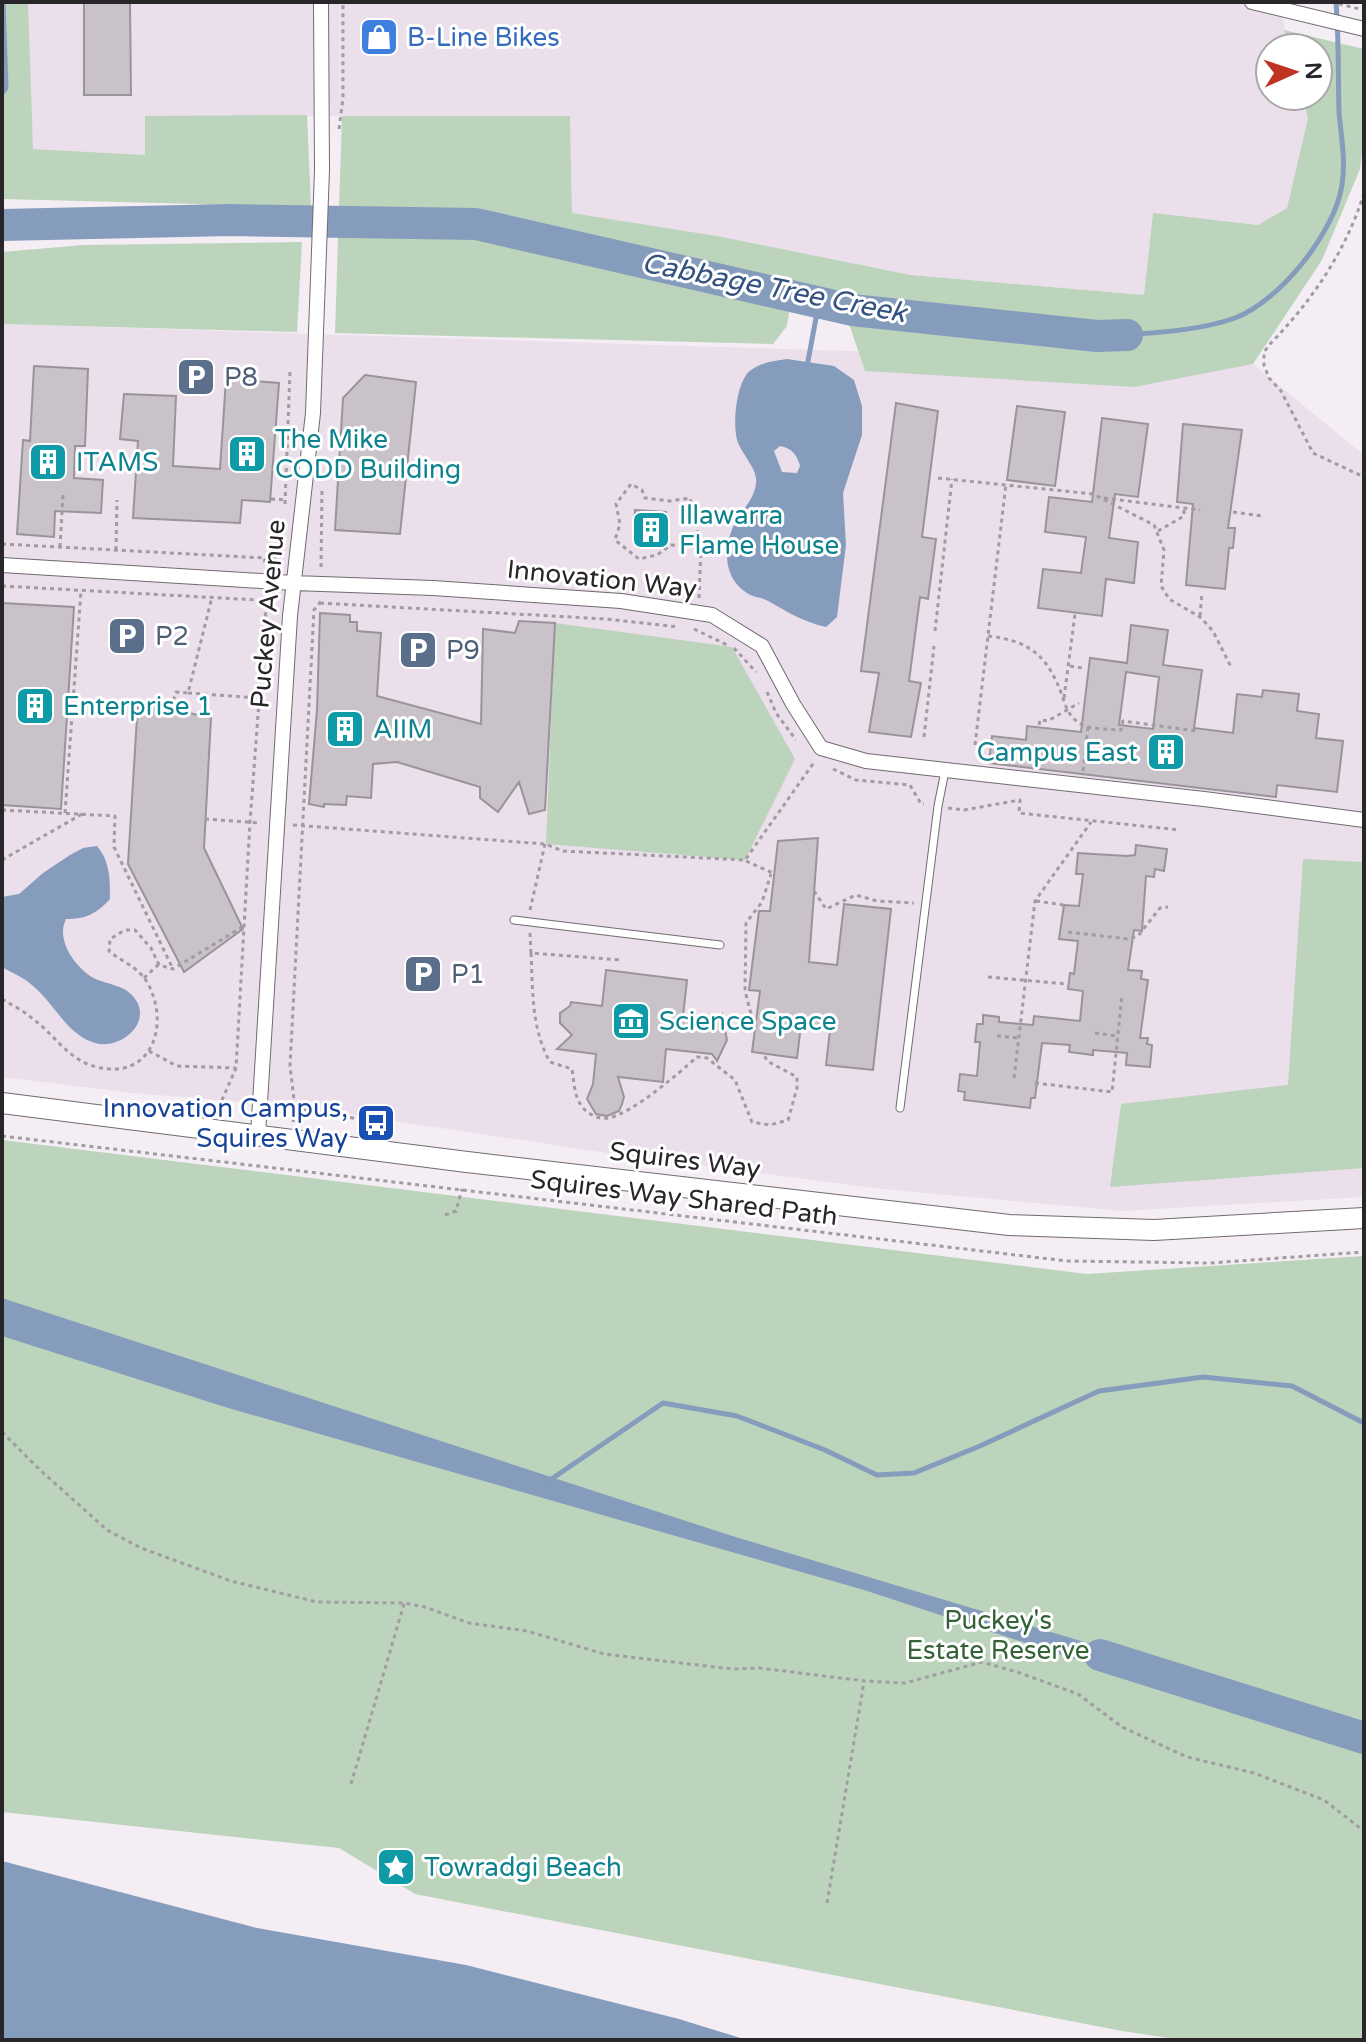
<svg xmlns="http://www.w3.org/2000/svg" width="1366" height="2042" font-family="'Varela Round',sans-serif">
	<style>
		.built { fill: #ebdfeb }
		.green { fill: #bbd4bb }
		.water { fill: #869cbd; fill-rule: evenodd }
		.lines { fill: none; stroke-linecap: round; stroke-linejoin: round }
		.stream { stroke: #869cbd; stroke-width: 5 }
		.river { stroke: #869cbd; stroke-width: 32 }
		.building { fill: #c9c3c9; stroke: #999499; stroke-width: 2; fill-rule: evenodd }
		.lane-casing { stroke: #706b70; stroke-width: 9 }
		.street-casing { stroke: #706b70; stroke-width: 16 }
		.secondary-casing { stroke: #706b70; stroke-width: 22 }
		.path { stroke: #a19ca1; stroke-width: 3; stroke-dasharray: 4 4; stroke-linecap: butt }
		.lane { stroke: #fff; stroke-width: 7 }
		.street { stroke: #fff; stroke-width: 14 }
		.secondary { stroke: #fff; stroke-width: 20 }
		.labels { text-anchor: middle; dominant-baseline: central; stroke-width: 6; stroke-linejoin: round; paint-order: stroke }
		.shop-label { font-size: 26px; fill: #366cbe; stroke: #fff; text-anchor: start }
		.service-label { font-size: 26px; fill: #4e5e75; stroke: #fff; text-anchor: start }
		.culture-label { font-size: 26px; fill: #0d838f; stroke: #fff; text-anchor: start }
		.street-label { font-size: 26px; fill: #282628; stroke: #fff }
		.transit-label { font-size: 26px; fill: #164399; stroke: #fff; text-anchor: end }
		.park-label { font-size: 26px; fill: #346237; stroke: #fff }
		.water-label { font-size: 28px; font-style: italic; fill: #345280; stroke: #fff }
	</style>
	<rect width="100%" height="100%" fill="#f4eef4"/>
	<!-- built -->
	<path class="built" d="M 28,2 L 1280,2 L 1289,48 L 1270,48 L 1270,96 L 1302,96 L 1308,118 L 1287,208 L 1258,225 L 1153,214 L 1144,295 L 911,275 L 717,236 L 572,213 L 570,116 L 145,116 L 146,155 L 32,149 Z
		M 2,324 L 1253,364 L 1364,455 L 1364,1197 L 1123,1211 L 882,1189 L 620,1155 L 295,1106 L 132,1093 L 2,1077 Z"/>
	<!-- green -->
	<path class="green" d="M 2,2 L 28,2 L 33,149 L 145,155 L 145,116 L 307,115 L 311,207 L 2,199 Z
		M 1284,30 L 1364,49 L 1364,137 L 1360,169 L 1322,260 L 1253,364 L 1134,387 L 865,371 L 848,321 L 790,306 L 787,326 L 773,344 L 335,333 L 342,116 L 570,116 L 572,213 L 717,236 L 911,275 L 1144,295 L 1153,213 L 1258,225 L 1287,208 L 1308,118 L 1302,96 L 1318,96 L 1318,48 L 1289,48 Z
		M 302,242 L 297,332 L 2,324 L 2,252 L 83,245 Z
		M 555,623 L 732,647 L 795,759 L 745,860 L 546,844 Z
		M 1303,859 L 1364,862 L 1364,1168 L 1110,1187 L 1121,1104 L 1288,1085 Z
		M 2,1140 L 1087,1274 L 1364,1256 L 1364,2040 L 1182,2040 L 1122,2031 L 415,1894 L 339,1848 L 2,1812 Z"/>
	<!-- water -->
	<path class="water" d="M 787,359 L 834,366 L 854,380 L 862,406 L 862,435 L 843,493 L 846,545 L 837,617 L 826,627 C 804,622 789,613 770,602 C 763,597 754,598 747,593 C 724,579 723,550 733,527 C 740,511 758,497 756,478 C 754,466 744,456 739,445 C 731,429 736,380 751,370 C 762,362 774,361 787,359 ZM 780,446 C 792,448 797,455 800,466 L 797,473 L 782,472 L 774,451 Z
		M 97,846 C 110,862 110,878 110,899 C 96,914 86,919 66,919 C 56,939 73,964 90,976 C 106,986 127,983 137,1002 C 150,1026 118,1050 95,1043 C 67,1035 55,1004 33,986 C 25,978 12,973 2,967 L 2,897 L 19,894 L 43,873 L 70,855 L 83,848 Z
		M 2,1298 L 729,1535 L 1144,1660 L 1139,1680 L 864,1590 L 225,1407 L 2,1336 Z
		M 2,1861 L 257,1928 L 466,1965 L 679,2019 L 747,2040 L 2,2040 Z"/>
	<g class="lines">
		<!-- stream -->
		<path class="stream" d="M 2,93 L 6,88 L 3,2
			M 1127,335 C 1163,332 1201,330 1235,318 C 1280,301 1335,232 1342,185 C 1346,160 1341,136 1339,112 C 1338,75 1339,39 1336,2
			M 808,361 L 819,302
			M 550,1480 L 663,1403 L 737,1416 L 825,1450 L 877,1475 L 914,1473 L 980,1446 L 1099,1391 L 1203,1377 L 1292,1386 L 1364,1423"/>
		<!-- river -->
		<path class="river" d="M 2,225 L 229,220 L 476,224 L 852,310 L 1097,336 L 1127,335
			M 1100,1655 L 1364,1738"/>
	</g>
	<!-- building -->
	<path class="building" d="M 84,2 L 130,2 L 131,95 L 84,95 Z
		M 34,366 L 88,369 L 85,446 L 75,446 L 74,478 L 103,480 L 101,513 L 55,511 L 54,537 L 17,534 L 23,440 L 30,441 Z
		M 365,375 L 416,382 L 400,534 L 335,530 L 343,398 Z
		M 226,379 L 279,383 L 270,502 L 242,500 L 240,523 L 133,518 L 138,441 L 120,439 L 124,394 L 176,396 L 173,466 L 220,469 Z
		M 896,403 L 938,411 L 922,537 L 936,539 L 928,599 L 920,597 L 909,681 L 921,683 L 911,737 L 869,732 L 879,673 L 861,671 Z
		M 1017,406 L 1065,412 L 1055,486 L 1007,480 Z
		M 1102,418 L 1148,424 L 1138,497 L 1115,494 L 1109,538 L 1138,542 L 1134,583 L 1106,579 L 1102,616 L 1038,608 L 1043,569 L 1081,573 L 1086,537 L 1045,532 L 1049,497 L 1092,502 Z
		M 1183,424 L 1242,430 L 1228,528 L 1235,528 L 1233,548 L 1229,548 L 1225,589 L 1186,585 L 1193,504 L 1177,502 Z
		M 635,510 L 666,512 L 664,543 L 641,542 L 641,535 L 637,535 L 638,525 L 634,524 Z
		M 2,603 L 74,607 L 61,809 L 2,805 Z
		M 320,613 L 350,615 L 350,622 L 357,622 L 357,631 L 381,633 L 377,696 L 481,724 L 483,629 L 515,633 L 519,621 L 555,623 L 545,810 L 529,814 L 519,782 L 498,812 L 480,798 L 480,787 L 397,762 L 373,764 L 371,798 L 347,796 L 346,805 L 324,804 L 324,807 L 309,804 L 317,710 Z
		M 1131,625 L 1168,630 L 1163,665 L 1202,670 L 1194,728 L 1233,733 L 1237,694 L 1262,697 L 1263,690 L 1299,694 L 1297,711 L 1319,714 L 1316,738 L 1343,741 L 1337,792 L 1277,785 L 1276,797 L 989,763 L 992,736 L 1026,740 L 1027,726 L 1081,732 L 1090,658 L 1127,663 ZM 1126,672 L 1159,677 L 1153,729 L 1119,725 Z
		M 138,701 L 211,718 L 204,848 L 243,929 L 184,972 L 128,864 Z
		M 818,838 L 809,962 L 837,965 L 844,904 L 891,909 L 873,1070 L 826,1065 L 830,1030 L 801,1025 L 797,1058 L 752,1052 L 760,991 L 749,990 L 759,911 L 770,911 L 778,841 Z
		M 1136,845 L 1167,849 L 1164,871 L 1155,869 L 1154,877 L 1146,876 L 1142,931 L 1134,930 L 1128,970 L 1142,971 L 1141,979 L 1148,980 L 1140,1038 L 1148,1038 L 1147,1044 L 1152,1045 L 1150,1067 L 1126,1065 L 1127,1053 L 1093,1050 L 1093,1055 L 1069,1052 L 1070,1045 L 1042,1043 L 1035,1098 L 1031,1098 L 1030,1108 L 964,1100 L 965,1092 L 958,1091 L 960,1074 L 977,1076 L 980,1042 L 975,1042 L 977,1024 L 983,1024 L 983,1015 L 999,1017 L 999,1022 L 1033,1025 L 1034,1016 L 1080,1021 L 1083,991 L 1068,989 L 1070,973 L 1074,974 L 1078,941 L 1059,939 L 1064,905 L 1079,906 L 1083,874 L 1076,874 L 1078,853 L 1127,856 L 1135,855 Z
		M 606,970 L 687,980 L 683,1016 L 714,1020 L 722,1014 L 727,1040 L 717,1061 L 712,1054 L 666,1049 L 663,1082 L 618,1077 L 624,1097 L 622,1104 L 619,1111 L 607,1116 L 596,1114 L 587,1099 L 593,1084 L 596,1054 L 557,1049 L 572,1035 L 560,1023 L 560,1013 L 570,1006 L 571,1002 L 602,1006 Z"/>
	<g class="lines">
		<!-- lane casing -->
		<g class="lane-casing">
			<path id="lane" d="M 514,920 L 720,945
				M 900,1108 L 938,806 L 945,771"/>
		</g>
		<!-- street casing -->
		<g class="street-casing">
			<path id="street" d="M 1252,2 L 1364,29
				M 2,565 L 294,583 L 433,588 L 621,601 L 712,615 L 762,646 L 793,704 L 821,748 L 866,761 L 1204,799 L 1364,820
				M 258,1135 L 290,616 L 313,413 L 322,170 L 321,2"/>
		</g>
		<!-- secondary casing -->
		<g class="secondary-casing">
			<path id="secondary" d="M 2,1103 L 467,1162 L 1009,1225 L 1154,1230 L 1364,1218"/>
		</g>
		<!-- path -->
		<path class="path" d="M 1331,2 L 1364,10
			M 339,129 L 343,98 L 343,2
			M 1364,193 C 1346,251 1312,301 1270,344 L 1264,352 L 1264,365 L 1269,378 L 1281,391 L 1313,453 L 1364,477
			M 938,478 L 1093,494 L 1154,525 L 1164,550 L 1161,586 L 1169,599 L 1200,617 L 1213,631 L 1231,667
			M 1104,498 L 1200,510
			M 271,499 L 285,500
			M 285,504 L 290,371
			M 1233,512 L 1262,516
			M 1158,531 L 1184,516 L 1184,510
			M 2,544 L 265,558 L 264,565
			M 60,547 L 63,495
			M 116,550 L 117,500
			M 265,558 L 281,559
			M 321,567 L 322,488
			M 2,586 L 258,600 L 266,608 L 250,822 L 236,1068 L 222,1100
			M 699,598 L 701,547 L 690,498 L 670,501 L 645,498 L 642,490 L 631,484 L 616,504 L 620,524 L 615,540 L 639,559 L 657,555 L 671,545 L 701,547
			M 320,603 L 606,619 L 679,627
			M 1200,616 L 1202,592
			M 694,629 L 727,645
			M 935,631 L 952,479
			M 988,636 C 1030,641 1047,655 1062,695 C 1066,708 1070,719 1083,725 C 1094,730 1110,729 1121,730 L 1123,721 L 1197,731
			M 734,648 L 756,672
			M 1070,666 L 1082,668
			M 767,692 L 776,713 L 796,740
			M 188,693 L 259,698
			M 1064,698 L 1075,614
			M 171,708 L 176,692 L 188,693 L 212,597
			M 1039,725 L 1040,720 L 1048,721 L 1079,703
			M 924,737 L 934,646
			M 975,745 L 1006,484
			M 833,769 L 856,780 L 910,785 L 921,804 L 924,804
			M 1083,771 L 1088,727
			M 948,808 L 964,810 L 1020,800 L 1019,813 L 1180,830
			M 2,810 L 115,816 L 114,847 L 173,969
			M 65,813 L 81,591
			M 205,819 L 261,823
			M 293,825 L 545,844 L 563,851 L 745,860 L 815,761
			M 2,860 L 82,814
			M 746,861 L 775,874
			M 814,891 L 826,909 L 856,895 L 877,901 L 914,903
			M 1036,901 L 1064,905
			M 530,910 L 545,844
			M 1068,932 L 1128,939 L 1138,936 L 1160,908 L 1168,907
			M 530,933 L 531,953 L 621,960
			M 531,953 C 533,991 531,1028 550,1062 L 572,1069 C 574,1081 574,1095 581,1105 C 586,1113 598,1120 608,1118 C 632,1114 679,1073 697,1057 L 707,1058 L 735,1080 L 752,1122 L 770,1125 L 788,1120 L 797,1088 L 797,1077 L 767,1061 L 764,1054
			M 988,977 L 1067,984
			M 144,978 L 159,964
			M 2,999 C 12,1005 24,1011 33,1019 C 55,1035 69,1061 97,1067 C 152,1081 171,1024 147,982 C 137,966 122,962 109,951 L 110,939 L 125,930 L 135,930 L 151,948 L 159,965 L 173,969 L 244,926
			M 755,1029 L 745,991 L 746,923 L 762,902 L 771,874
			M 1095,1033 L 1117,1036
			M 997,1036 L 1019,1038
			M 149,1051 L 177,1066 L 236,1068
			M 1014,1078 L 1035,901 L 1091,822
			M 1035,1083 L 1112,1092 L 1122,995
			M 295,1108 L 382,1123
			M 293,1122 L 295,1108 L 290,1066 L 314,610 L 321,601
			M 2,1136 L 1067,1261 L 1210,1263 L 1364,1252
			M 445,1215 L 456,1211 L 462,1189
			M 2,1432 L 39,1469 L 107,1530 L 141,1548 L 231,1581 L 317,1602 L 404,1603 L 425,1607 L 469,1623 L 527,1631 L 604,1654 L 732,1669 L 759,1668 L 865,1681 L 905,1683 L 982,1662 L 1020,1673 L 1078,1694 L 1122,1727 L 1187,1757 L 1254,1773 L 1324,1800 L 1364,1831
			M 351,1784 L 404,1604
			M 827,1903 L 864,1682"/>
		<!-- lane -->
		<use href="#lane" class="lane"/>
		<!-- street -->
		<use href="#street" class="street"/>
		<!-- secondary -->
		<use href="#secondary" class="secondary"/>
	</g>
	<!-- icons -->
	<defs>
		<g id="shop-square" transform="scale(2)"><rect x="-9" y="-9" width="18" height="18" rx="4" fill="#3f7fe0" stroke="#fff"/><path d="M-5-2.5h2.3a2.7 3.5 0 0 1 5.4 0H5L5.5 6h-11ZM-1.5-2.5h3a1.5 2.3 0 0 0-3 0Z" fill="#fff"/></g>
		<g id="parking-square" transform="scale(2)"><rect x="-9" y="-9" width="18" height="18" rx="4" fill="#5c6f8a" stroke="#fff"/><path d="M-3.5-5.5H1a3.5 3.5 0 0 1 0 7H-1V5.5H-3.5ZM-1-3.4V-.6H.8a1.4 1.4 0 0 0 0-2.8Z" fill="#fff"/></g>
		<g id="building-square" transform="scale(2)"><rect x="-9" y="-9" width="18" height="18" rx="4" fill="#0f9aa8" stroke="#fff"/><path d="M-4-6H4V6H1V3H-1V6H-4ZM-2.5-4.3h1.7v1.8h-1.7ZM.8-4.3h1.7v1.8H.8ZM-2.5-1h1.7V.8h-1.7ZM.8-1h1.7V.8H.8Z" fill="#fff"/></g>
		<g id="museum-square" transform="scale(2)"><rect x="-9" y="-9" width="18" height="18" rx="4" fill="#0f9aa8" stroke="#fff"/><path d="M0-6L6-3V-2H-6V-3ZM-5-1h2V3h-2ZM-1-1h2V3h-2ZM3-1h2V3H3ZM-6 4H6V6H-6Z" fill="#fff"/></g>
		<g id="bus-square" transform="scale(2)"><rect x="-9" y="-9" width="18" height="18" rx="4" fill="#1a4fb4" stroke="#fff"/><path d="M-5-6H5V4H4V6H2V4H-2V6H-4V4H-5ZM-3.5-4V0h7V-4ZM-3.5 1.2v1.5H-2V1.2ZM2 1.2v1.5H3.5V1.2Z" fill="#fff"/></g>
		<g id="sight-square" transform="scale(2)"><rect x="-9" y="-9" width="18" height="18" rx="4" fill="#0f9aa8" stroke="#fff"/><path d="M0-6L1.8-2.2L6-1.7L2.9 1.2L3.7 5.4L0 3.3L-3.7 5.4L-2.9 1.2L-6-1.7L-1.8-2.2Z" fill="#fff"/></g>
	</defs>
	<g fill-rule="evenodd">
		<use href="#shop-square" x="379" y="37"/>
		<use href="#parking-square" x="196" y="377"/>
		<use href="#building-square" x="247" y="454"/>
		<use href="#building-square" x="48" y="462"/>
		<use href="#building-square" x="651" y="530"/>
		<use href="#parking-square" x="127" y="636"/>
		<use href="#parking-square" x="418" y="650"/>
		<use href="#building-square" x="35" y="706"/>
		<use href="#building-square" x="345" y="729"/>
		<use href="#building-square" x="1166" y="752"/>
		<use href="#parking-square" x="423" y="974"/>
		<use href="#museum-square" x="631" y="1021"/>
		<use href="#bus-square" x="376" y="1123"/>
		<use href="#sight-square" x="396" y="1867"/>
	</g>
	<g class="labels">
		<!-- shop labels -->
		<g class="shop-label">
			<text x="407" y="37">B-Line Bikes</text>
		</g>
		<!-- service labels -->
		<g class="service-label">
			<text x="224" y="377">P8</text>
			<text x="155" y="636">P2</text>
			<text x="446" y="650">P9</text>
			<text x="451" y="974">P1</text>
		</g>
		<!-- culture labels -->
		<g class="culture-label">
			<text x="275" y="439">The Mike<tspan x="275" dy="30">CODD Building</tspan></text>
			<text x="76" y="462">ITAMS</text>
			<text x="679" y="515">Illawarra<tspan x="679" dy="30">Flame House</tspan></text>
			<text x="63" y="706">Enterprise 1</text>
			<text x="373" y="729">AIIM</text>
			<text x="1138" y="752" text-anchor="end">Campus East</text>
			<text x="659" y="1021">Science Space</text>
			<text x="424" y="1867">Towradgi Beach</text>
		</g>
		<!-- street labels -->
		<g class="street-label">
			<text transform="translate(602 579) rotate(6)">Innovation Way</text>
			<text transform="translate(268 614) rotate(-85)">Puckey Avenue</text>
			<text transform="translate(685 1160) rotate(7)">Squires Way</text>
			<text transform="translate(684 1198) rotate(7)">Squires Way Shared Path</text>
		</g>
		<!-- transit labels -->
		<g class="transit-label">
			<text x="348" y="1108">Innovation Campus,<tspan x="348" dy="30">Squires Way</tspan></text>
		</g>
		<!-- park labels -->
		<g class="park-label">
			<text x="998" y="1620">Puckey's<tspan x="998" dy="30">Estate Reserve</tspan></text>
		</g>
		<!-- water labels -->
		<g class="water-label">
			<text transform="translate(774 288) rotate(11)">Cabbage Tree Creek</text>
		</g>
	</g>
	<!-- border -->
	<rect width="1366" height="2042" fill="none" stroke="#282628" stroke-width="8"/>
	<!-- north arrow -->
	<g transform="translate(1294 72) rotate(87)"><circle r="38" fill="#ffffff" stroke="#a9a8a9" stroke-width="2"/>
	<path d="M0-6L14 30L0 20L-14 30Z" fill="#bf3322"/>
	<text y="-12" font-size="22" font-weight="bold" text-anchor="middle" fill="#282628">N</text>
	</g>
</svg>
